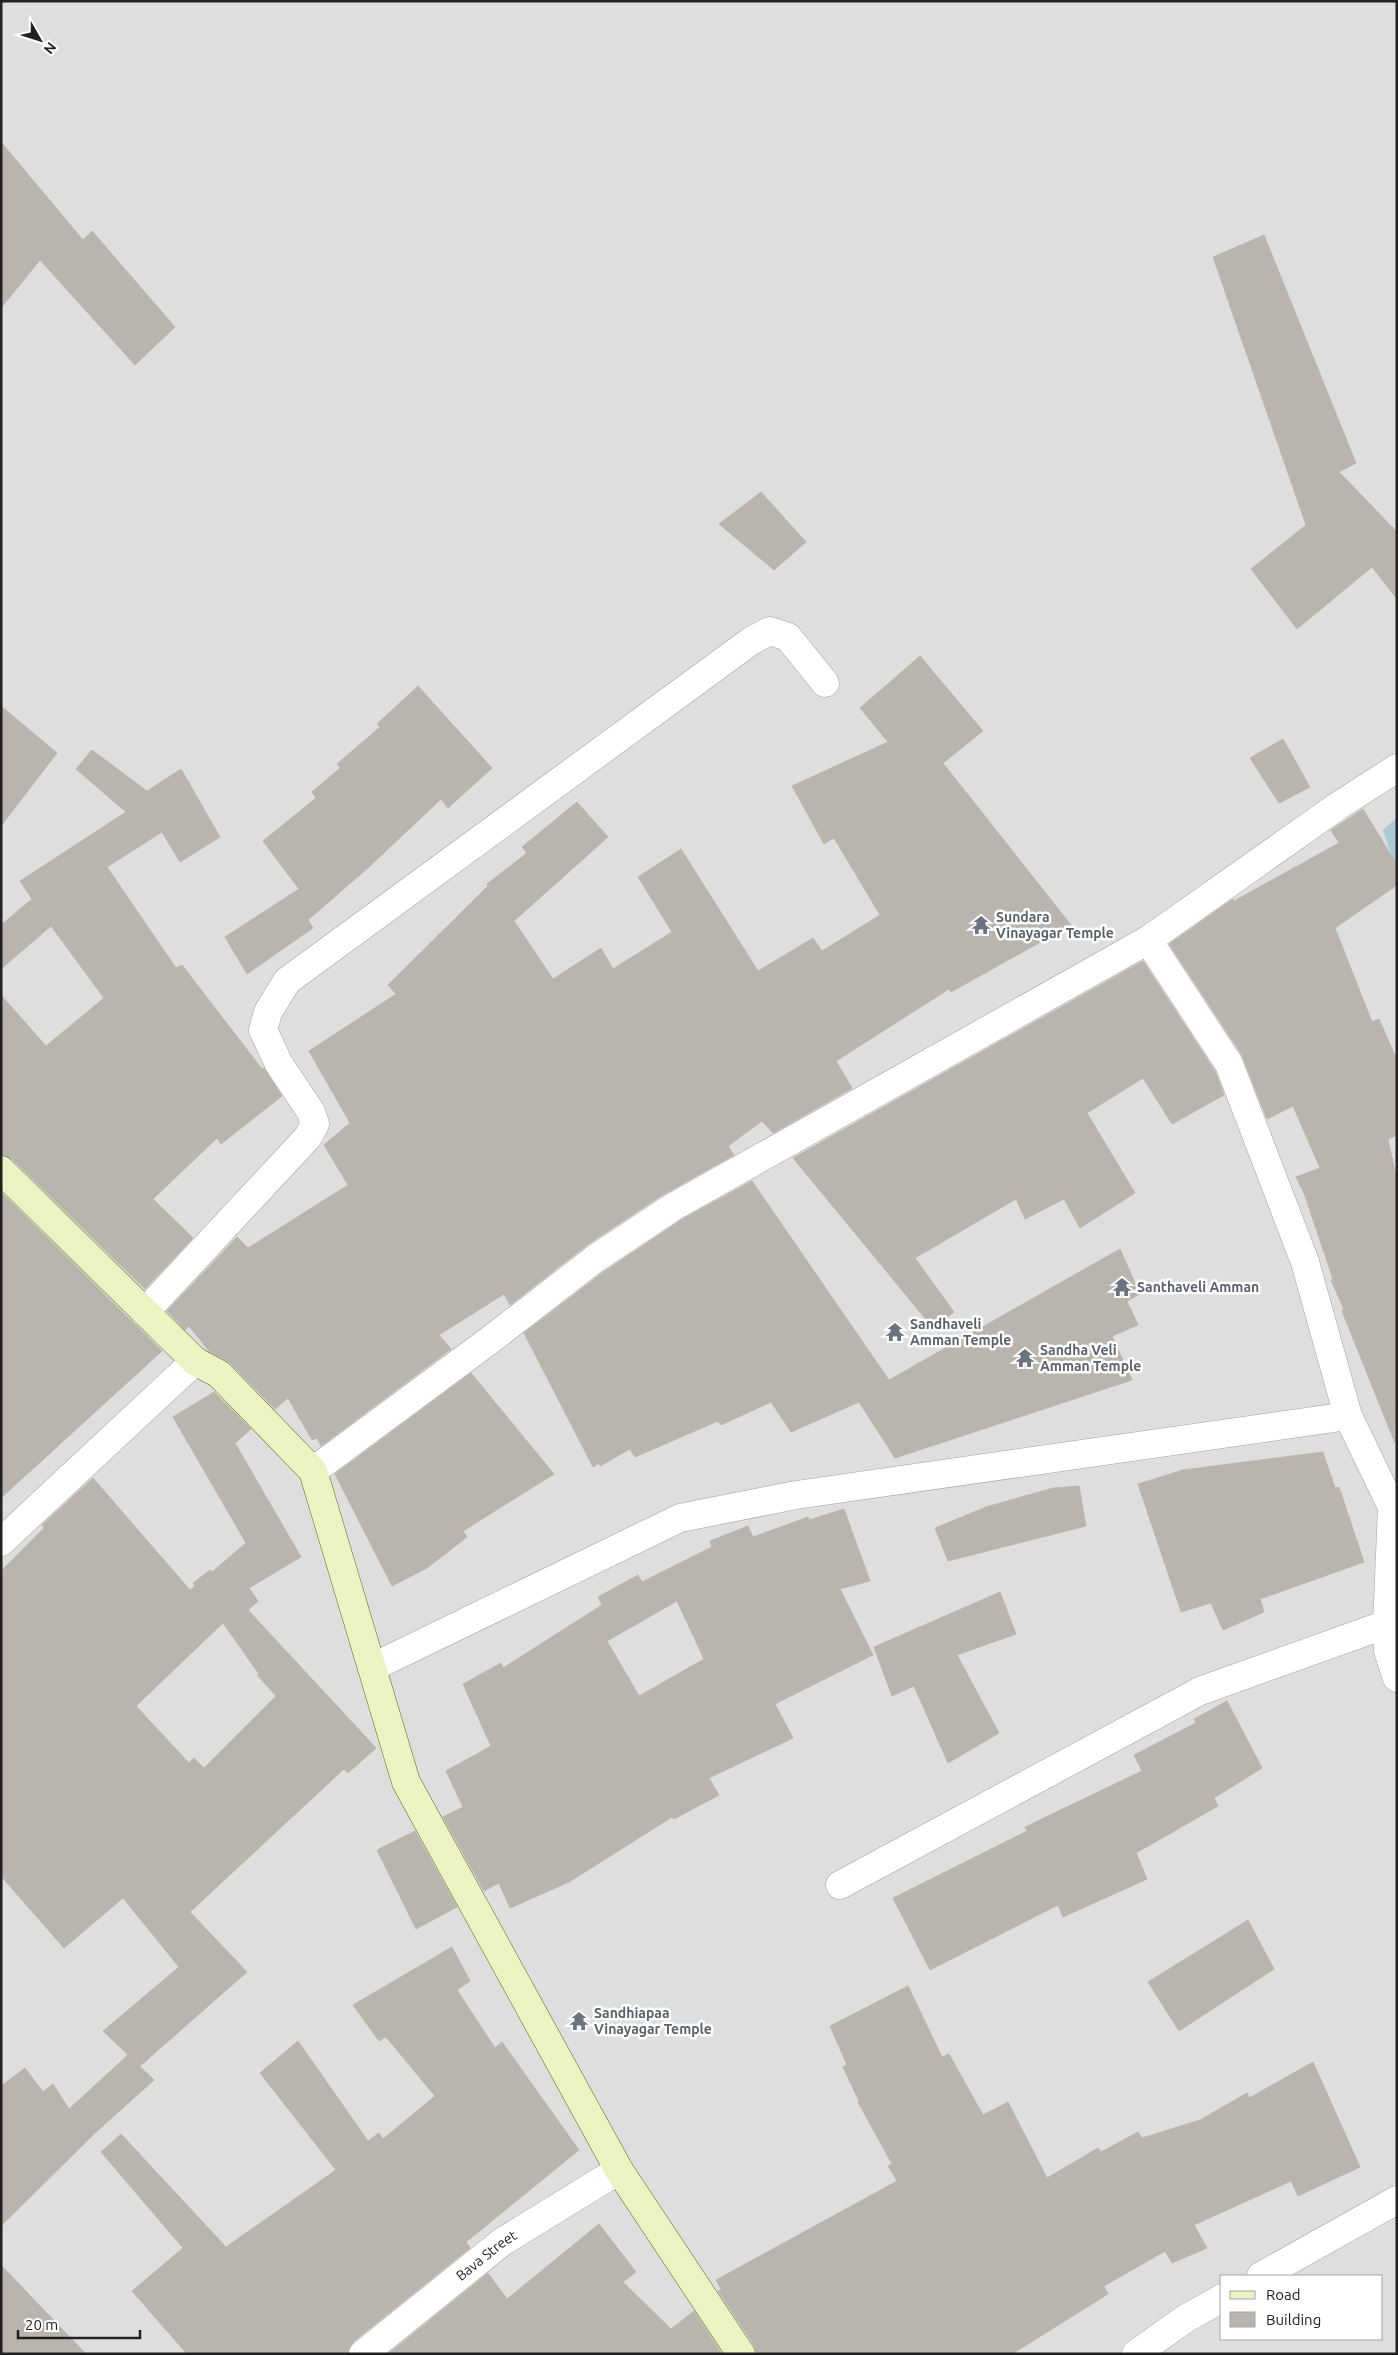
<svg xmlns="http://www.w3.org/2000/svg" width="1398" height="2355" font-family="Ubuntu,sans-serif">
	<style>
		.residential { fill: #dedede; fill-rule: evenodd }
		.water { fill: #aec9d9 }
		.building { fill: #b9b4ae; stroke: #c0b7ac; fill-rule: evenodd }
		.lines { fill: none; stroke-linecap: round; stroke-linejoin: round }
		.minor-casing { stroke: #a2a2a2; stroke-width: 29 }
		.secondary-casing { stroke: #586e11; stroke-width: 29 }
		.minor { stroke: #fff; stroke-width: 28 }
		.secondary { stroke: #ebf3c3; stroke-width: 28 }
		.labels { text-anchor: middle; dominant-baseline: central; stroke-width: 5; stroke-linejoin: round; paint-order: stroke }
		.worship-label { font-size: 14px; font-weight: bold; fill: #5b616d; stroke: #fff; text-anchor: start }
		.street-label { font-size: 14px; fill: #212121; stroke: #fff }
	</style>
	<rect width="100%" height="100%" fill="#f0eee8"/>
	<!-- residential -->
	<path class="residential" d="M 1,1 L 1397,1 L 1397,2354 L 1,2354 ZM 1222,2276 L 1382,2276 L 1382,2339 L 1222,2339 Z"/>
	<!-- water -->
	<path class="water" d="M 1397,817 L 1397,874 L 1383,830 Z"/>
	<!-- building -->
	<path class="building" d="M 1,142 L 83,240 L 92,231 L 175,327 L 135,365 L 40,260 L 1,308 Z
		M 1264,235 L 1356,463 L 1339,472 L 1397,532 L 1397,599 L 1372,567 L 1297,629 L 1251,569 L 1306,525 L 1213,257 Z
		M 761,492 L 806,542 L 774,570 L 719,524 Z
		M 920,656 L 983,731 L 943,763 L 1071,925 L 951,992 L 949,989 L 836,1061 L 852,1088 L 773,1133 L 762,1121 L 728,1146 L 734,1155 L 664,1194 L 587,1245 L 510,1305 L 504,1294 L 439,1335 L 451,1349 L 321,1446 L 317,1438 L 312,1440 L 288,1398 L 275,1409 L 230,1363 L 209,1351 L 189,1326 L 185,1330 L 167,1311 L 237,1237 L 248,1248 L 348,1185 L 324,1145 L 350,1123 L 309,1051 L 396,994 L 388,985 L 488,886 L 487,884 L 527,853 L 522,847 L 577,802 L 608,837 L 514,921 L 553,979 L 601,948 L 613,969 L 672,932 L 638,877 L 681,849 L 758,971 L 813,938 L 822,951 L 880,915 L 834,838 L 824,844 L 792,786 L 888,742 L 860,708 Z
		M 418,686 L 492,768 L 448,808 L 441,799 L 369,867 L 308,920 L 313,928 L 247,974 L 225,937 L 299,889 L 263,841 L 316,798 L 312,792 L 340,768 L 337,764 L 380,727 L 377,724 Z
		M 1,706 L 57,753 L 1,826 Z
		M 1283,739 L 1310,787 L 1279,803 L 1250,758 Z
		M 92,750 L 147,791 L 181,769 L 220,837 L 180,862 L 162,832 L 107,867 L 176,968 L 182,965 L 262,1069 L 264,1068 L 282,1096 L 221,1144 L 217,1138 L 153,1199 L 193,1238 L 145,1289 L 12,1159 L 1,1155 L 1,995 L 46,1046 L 104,998 L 51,926 L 1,969 L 1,925 L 32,899 L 20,881 L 126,812 L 76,769 Z
		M 1363,809 L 1397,865 L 1397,885 L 1335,928 L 1372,1022 L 1379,1019 L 1397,1060 L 1397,1135 L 1388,1139 L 1397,1181 L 1395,1443 L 1342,1311 L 1344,1310 L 1331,1280 L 1333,1279 L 1304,1193 L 1296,1177 L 1320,1168 L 1293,1106 L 1267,1119 L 1242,1055 L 1169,944 L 1233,899 L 1234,901 L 1339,843 L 1331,830 Z
		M 1143,961 L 1215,1071 L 1224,1095 L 1172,1124 L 1143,1078 L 1087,1113 L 1135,1193 L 1080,1228 L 1064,1199 L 1025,1219 L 1016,1199 L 915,1258 L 954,1312 L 933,1328 L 793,1158 Z
		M 752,1181 L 889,1380 L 1120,1249 L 1140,1294 L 1127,1301 L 1138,1325 L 1112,1336 L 1132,1380 L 895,1458 L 859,1402 L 791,1432 L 771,1402 L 721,1425 L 718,1421 L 635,1457 L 630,1449 L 600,1466 L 599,1463 L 593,1467 L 524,1333 L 605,1271 L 681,1220 Z
		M 1,1192 L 162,1351 L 1,1498 Z
		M 471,1373 L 554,1474 L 463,1531 L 467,1537 L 427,1568 L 392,1586 L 335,1474 Z
		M 214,1392 L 251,1429 L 235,1443 L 301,1557 L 249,1588 L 258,1601 L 248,1610 L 376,1748 L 348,1773 L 344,1769 L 190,1912 L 247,1972 L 140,2066 L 103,2031 L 179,1967 L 123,1898 L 64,1948 L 1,1876 L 1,1571 L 44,1528 L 42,1525 L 93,1478 L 190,1590 L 195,1586 L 193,1583 L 210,1570 L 212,1572 L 246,1543 L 173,1417 ZM 223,1623 L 259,1674 L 257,1675 L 276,1696 L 204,1768 L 194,1758 L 189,1763 L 136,1706 Z
		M 1323,1452 L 1335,1488 L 1339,1487 L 1364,1562 L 1260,1599 L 1264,1612 L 1223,1630 L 1211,1603 L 1181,1612 L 1138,1484 L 1183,1470 Z
		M 1079,1486 L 1086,1526 L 948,1561 L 935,1528 L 986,1507 L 1053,1488 Z
		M 844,1509 L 870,1581 L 840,1589 L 873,1655 L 775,1704 L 793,1738 L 709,1778 L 719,1795 L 674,1819 L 672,1817 L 569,1882 L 510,1908 L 499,1883 L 484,1891 L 443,1817 L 463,1807 L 446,1771 L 491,1746 L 463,1684 L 501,1663 L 503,1668 L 602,1605 L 598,1597 L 638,1575 L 642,1582 L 712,1547 L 710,1541 L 748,1526 L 753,1537 L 808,1517 L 809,1520 ZM 677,1601 L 704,1659 L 639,1696 L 607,1641 Z
		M 1000,1592 L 1016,1634 L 957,1655 L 999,1733 L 948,1763 L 914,1686 L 892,1696 L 874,1647 Z
		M 1227,1701 L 1262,1768 L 1214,1798 L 1218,1806 L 1136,1853 L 1147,1879 L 1063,1917 L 1058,1905 L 930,1970 L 893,1898 L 1027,1831 L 1025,1827 L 1142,1771 L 1134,1755 L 1196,1723 L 1194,1719 Z
		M 415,1831 L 457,1907 L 416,1929 L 377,1850 Z
		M 1248,1920 L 1274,1969 L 1179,2031 L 1148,1982 Z
		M 452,1947 L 470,1981 L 457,1990 L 495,2048 L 502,2042 L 579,2150 L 466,2242 L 470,2248 L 353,2342 L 348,2354 L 187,2354 L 132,2291 L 183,2248 L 101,2152 L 121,2134 L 226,2247 L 336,2170 L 260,2073 L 298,2041 L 368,2141 L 379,2133 L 383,2139 L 435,2096 L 386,2037 L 379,2041 L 353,2005 Z
		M 908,1986 L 942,2057 L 949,2054 L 983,2115 L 1008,2102 L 1047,2178 L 1098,2148 L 1101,2152 L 1138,2132 L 1142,2138 L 1200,2120 L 1247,2093 L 1249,2098 L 1313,2062 L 1360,2167 L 1298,2196 L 1291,2181 L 1194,2225 L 1207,2248 L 1172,2263 L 1165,2251 L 1104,2286 L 1108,2294 L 1012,2354 L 757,2354 L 754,2345 L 718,2291 L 721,2289 L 716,2280 L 897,2181 L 888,2166 L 892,2164 L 858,2102 L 859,2101 L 843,2067 L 847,2065 L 830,2026 Z
		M 128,2055 L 154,2080 L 95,2133 L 1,2226 L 1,2086 L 25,2068 L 43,2092 L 53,2084 L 69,2109 Z
		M 599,2224 L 636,2272 L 623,2282 L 671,2329 L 694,2311 L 722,2354 L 388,2354 L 488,2273 L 507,2299 Z
		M 1,2265 L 86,2354 L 1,2354 Z"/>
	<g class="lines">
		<!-- minor casing -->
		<g class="minor-casing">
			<g id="minor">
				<path d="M 1148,940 L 1229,1064 L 1305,1262 L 1348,1416"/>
				<path d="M 145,1312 L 308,1137 L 315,1124 L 311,1112 L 279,1064 L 263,1030 L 268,1012 L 287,981 L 751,641 L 770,631 L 788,637 L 825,683"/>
				<path d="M 313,1471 L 490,1340 L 596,1258 L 673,1207 L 1148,940 L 1338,806 L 1397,768"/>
				<path d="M 1392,1507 L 1387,1624 L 1388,1651 L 1397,1678"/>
				<path d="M 1,1542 L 195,1361"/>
				<path d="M 373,1667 L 680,1518 L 796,1495 L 1348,1416 L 1392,1507 L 1397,1506"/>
				<path d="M 840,1885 L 1200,1691 L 1387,1624"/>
				<path d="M 1261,2276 L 1397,2200"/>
				<path id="s1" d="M 363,2354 L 502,2242 L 619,2170"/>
				<path d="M 1136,2354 L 1185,2319 L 1222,2298"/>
			</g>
		</g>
		<!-- secondary casing -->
		<g class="secondary-casing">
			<path id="secondary" d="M 1,1170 L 195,1361 L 219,1374 L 313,1471 L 406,1782 L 619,2170 L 741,2354"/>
		</g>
		<!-- minor -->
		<use href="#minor" class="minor"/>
		<!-- secondary -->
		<use href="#secondary" class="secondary"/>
	</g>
	<!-- icons -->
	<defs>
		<g id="temple-bare" transform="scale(1.5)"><path d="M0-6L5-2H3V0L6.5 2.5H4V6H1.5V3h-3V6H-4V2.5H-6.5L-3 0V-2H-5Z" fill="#6b7280" stroke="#fff" stroke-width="2.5" paint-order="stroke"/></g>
	</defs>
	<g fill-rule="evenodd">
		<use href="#temple-bare" x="981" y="925"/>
		<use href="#temple-bare" x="1122" y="1287"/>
		<use href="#temple-bare" x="895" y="1332"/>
		<use href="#temple-bare" x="1025" y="1358"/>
		<use href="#temple-bare" x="579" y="2021"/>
	</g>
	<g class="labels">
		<!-- worship labels -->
		<g class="worship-label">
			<text x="996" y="917">Sundara<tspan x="996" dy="16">Vinayagar Temple</tspan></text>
			<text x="1137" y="1287">Santhaveli Amman</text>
			<text x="910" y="1324">Sandhaveli<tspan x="910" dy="16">Amman Temple</tspan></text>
			<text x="1040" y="1350">Sandha Veli<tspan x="1040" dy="16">Amman Temple</tspan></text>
			<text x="594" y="2013">Sandhiapaa<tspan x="594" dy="16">Vinayagar Temple</tspan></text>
		</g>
		<!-- street labels -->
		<g class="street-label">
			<text stroke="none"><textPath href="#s1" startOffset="158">Bava Street</textPath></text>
		</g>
	</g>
	<!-- border -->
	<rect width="1398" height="2355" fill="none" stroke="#212121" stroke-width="5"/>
	<!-- legend -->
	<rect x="1220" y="2275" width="162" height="65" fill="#ffffff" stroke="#a6a6a6"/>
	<rect x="1230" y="2291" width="25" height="8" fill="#ebf3c3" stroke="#a6a6a6"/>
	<text x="1266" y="2300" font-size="15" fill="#212121">Road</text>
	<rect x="1230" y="2312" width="25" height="15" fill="#b9b4ae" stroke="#a6a6a6"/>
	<text x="1266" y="2325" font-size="15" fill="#212121">Building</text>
	<!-- north arrow -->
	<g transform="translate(40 40) rotate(129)" stroke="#ffffff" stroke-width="4" paint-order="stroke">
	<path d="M0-4L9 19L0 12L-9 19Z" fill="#212121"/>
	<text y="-8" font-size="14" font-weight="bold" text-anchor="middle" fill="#212121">N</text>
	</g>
	<!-- scale -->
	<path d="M18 2330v8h122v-8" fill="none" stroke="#212121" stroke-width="2.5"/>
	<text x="25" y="2330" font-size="15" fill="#212121" stroke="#ffffff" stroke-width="4" paint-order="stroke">20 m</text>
</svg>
